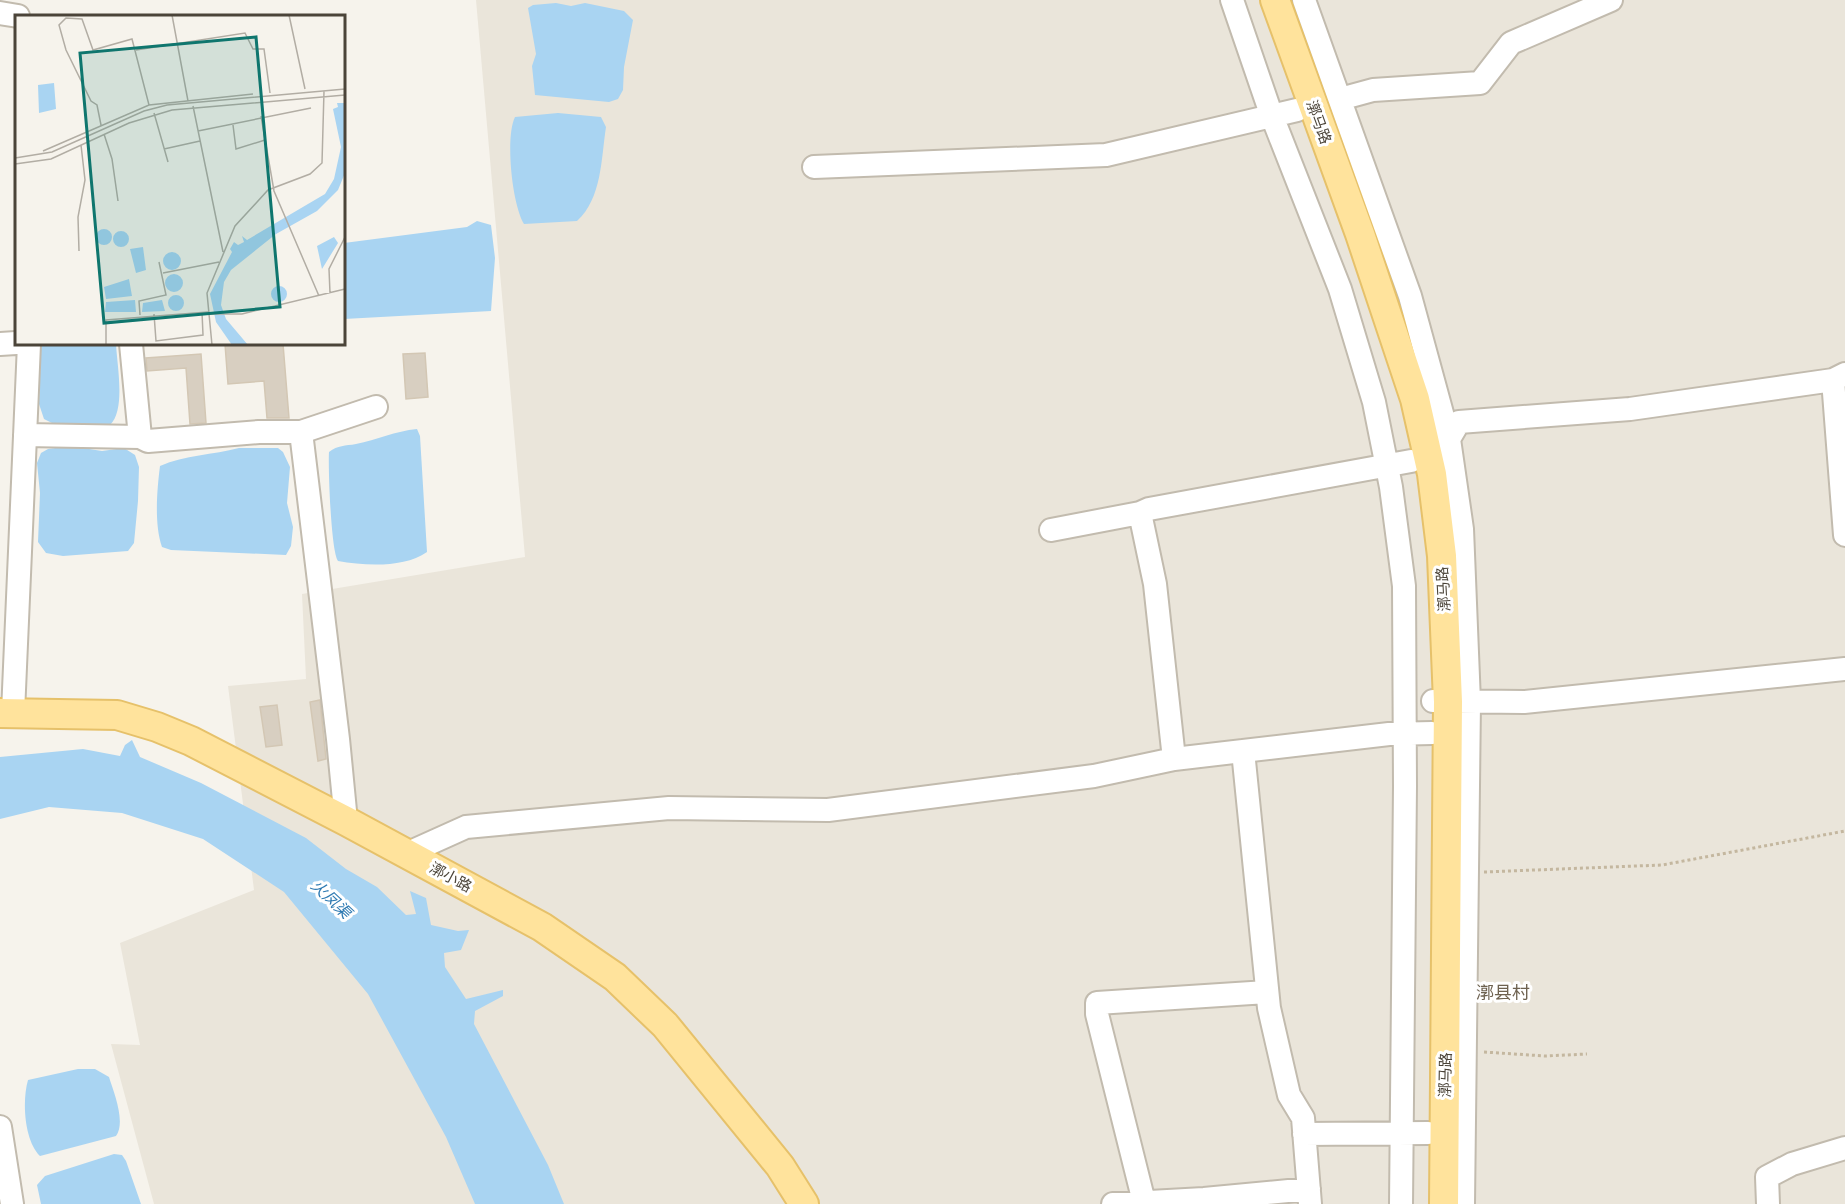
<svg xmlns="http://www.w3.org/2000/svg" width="1845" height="1204" font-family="'Public Sans','Noto Sans SC',sans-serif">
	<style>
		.residential { fill: #eae5da }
		.water { fill: #a9d4f2 }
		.building { fill: #d8cfc1; stroke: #d3c7b4; stroke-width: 1.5 }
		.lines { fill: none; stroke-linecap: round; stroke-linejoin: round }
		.minor-casing { stroke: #c2bbae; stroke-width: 26 }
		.major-casing { stroke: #e6c16a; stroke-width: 32 }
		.path { stroke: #c4b79f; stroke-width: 3; stroke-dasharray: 3 3; stroke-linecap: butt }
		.minor { stroke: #fff; stroke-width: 22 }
		.major { stroke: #ffe39c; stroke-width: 28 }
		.labels { text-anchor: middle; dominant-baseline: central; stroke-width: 6; stroke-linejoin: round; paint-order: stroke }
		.street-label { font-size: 15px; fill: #4b4439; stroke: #fff }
		.water-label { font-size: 16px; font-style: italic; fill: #2e7ab2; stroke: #fff }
		.quarter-label { font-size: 18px; fill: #6e6250; stroke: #fff }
		.inset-road { fill: none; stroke: #b2ada4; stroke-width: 1.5 }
		.view { fill: #0f766e; fill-opacity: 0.15; stroke: #0f766e; stroke-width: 3 }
		.inset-edge { fill: none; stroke: #4b4439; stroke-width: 3 }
	</style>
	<rect width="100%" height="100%" fill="#f6f3ec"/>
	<!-- residential -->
	<path class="residential" d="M 476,0 L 1845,0 L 1845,1204 L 154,1204 L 111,1044 L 140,1045 L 120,943 L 254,890 L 228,686 L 306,679 L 302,594 L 525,557 Z"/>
	<!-- water -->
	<path class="water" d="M 556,3 L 571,6 L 585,3 L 624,11 L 633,20 L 624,67 L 623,90 L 618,99 L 609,102 L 535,95 L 532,66 L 536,54 L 528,8 L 533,5 Z
		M 558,113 L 601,117 L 606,127 C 601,159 602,198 577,221 L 524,224 C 512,204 505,137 515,117 Z
		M 477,221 L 491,225 L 495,258 L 491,311 L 344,319 L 344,243 L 467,227 Z
		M 41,344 L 116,344 C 117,365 126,410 110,425 L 54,424 L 44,419 L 39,404 Z
		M 417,429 L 420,436 L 427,552 C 404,568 366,566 338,561 C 331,551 328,468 329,452 C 338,445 345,446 356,444 C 377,440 395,431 417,429 Z
		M 70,446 L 102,451 L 124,448 L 135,455 L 139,467 L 138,501 L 134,543 L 128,551 L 63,556 L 46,553 L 38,542 L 40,493 L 37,463 L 41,453 L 48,449 Z
		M 239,448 L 278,448 L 283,452 L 290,467 L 287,503 L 293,527 L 291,546 L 286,555 L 171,550 L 162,547 C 154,524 157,490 160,466 C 185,455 213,455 239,448 Z
		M 132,740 L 140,757 L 201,783 L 306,838 L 346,869 L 377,887 L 406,915 L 416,914 L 410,891 L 426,898 L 431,925 L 458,931 L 469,930 L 461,950 L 444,953 L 445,967 L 466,999 L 503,990 L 503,996 L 475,1011 L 474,1024 L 548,1165 L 564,1204 L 475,1204 L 446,1137 L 368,994 L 284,892 L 203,839 L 122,813 L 49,807 L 0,819 L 0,757 L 83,749 L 120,756 L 125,745 Z
		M 78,1069 L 95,1069 L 109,1077 C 114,1093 126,1122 116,1136 L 40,1156 C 24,1140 22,1101 28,1080 Z
		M 114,1154 L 122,1155 L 126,1161 L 141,1204 L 41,1204 L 37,1185 L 45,1176 Z"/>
	<!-- building -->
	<path class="building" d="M 225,344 L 283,344 L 289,418 L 267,418 L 264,381 L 228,384 Z
		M 425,353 L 428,397 L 406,399 L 403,354 Z
		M 201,354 L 206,423 L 190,424 L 186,368 L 147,371 L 146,358 Z
		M 320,700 L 326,759 L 318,761 L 310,702 Z
		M 277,705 L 282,745 L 266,747 L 260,707 Z"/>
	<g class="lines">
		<!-- minor casing -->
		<g class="minor-casing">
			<path id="minor" d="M 1232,0 L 1270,111 L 1340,289 L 1374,402 L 1391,487 L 1404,586 L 1405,786 L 1401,1204
				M 1304,0 L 1410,296 L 1449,439 L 1462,529 L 1469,702 L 1463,1204
				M 0,13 L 18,16
				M 1340,99 L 1373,90 L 1480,83 L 1511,43 L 1611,0
				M 814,167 L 1106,155 L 1297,110
				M 0,344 L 16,343
				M 131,344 L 140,437 L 148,441 L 259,432 L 301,432 L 376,407
				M 1833,380 L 1845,535
				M 301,432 L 338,739 L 346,821
				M 25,435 L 140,437
				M 1449,439 L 1459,422 L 1630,409 L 1833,380 L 1845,374
				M 1140,513 L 1155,584 L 1174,759
				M 1051,530 L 1140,513 L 1149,509 L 1411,461
				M 1433,701 L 1524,702 L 1845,669
				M 13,713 L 29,344
				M 1243,751 L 1269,1008 L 1289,1095 L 1303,1118 L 1310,1204
				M 406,854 L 466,827 L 669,808 L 828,810 L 1094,776 L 1174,759 L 1389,734 L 1432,733
				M 0,1127 L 12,1204
				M 1304,1134 L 1428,1133
				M 1144,1202 L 1097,1014 L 1097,1003 L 1267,992
				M 1113,1204 L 1204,1199 L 1309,1189
				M 1768,1204 L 1767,1177 L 1792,1164 L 1845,1148"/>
		</g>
		<!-- major casing -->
		<g class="major-casing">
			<path id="major" d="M 1275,0 L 1360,234 L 1415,399 L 1432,474 L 1442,556 L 1448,702 L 1444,1204
				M 0,713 L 117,715 L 157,727 L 191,741 L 346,821 L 542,927 L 615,977 L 665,1025 L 780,1166 L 804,1204"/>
		</g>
		<!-- path -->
		<path class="path" d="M 1484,872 L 1662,865 L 1845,831
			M 1484,1052 L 1545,1056 L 1587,1054"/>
		<!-- minor -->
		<use href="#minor" class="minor"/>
		<!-- major -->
		<use href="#major" class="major"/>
	</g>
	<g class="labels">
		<!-- street labels -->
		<g class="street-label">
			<text transform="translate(1319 122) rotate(70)">漷马路</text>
			<text transform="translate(1443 589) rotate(-93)">漷马路</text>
			<text transform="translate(451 877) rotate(28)">漷小路</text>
			<text transform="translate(1445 1075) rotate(-89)">漷马路</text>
		</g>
		<!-- water labels -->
		<g class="water-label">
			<text transform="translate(331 899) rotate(43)">火凤渠</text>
		</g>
		<!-- quarter labels -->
		<g class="quarter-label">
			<text x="1503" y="992">漷县村</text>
		</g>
	</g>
	<!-- overview -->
	<g transform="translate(15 15)">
		<rect width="330" height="330" fill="#f6f3ec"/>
		<path d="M 39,68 L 41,94 L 24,98 L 23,70 ZM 322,88 L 330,88 L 330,158 L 323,175 L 302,196 L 261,219 L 216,255 L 209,267 L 206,290 L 211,304 L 233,330 L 217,330 L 201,307 L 195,279 L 217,237 L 215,234 L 219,227 L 223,230 L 229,227 L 227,221 L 232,225 L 310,179 L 319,164 L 326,132 L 318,94 L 323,92 ZM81 222a8 8 0 1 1 16 0a8 8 0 1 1-16 0ZM98 224a8 8 0 1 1 16 0a8 8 0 1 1-16 0ZM 319,222 L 323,228 L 307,254 L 302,231 ZM 128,232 L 131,255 L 121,258 L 115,234 ZM148 246a9 9 0 1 1 18 0a9 9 0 1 1-18 0ZM150 268a9 9 0 1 1 18 0a9 9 0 1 1-18 0ZM 114,264 L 117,281 L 91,284 L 89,272 ZM256 279a8 8 0 1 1 16 0a8 8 0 1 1-16 0ZM153 288a8 8 0 1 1 16 0a8 8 0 1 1-16 0ZM 120,285 L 121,297 L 90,297 L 91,287 ZM 147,285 L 150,296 L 127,297 L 128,288 Z" fill="#a9d4f2"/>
		<path class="inset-road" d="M 157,0 L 173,86M 274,0 L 290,74M 121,35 L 230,18 L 238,34 L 249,34 L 255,78M 178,91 L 208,237M 139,98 L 153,147M 246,101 L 259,176 L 304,281M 86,110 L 82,90 L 76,86 L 51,35 L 44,10 L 51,3 L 67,4 L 78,35 L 117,24 L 134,90M 218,110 L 221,134 L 250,125M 183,116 L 296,93M 89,119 L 97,144 L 103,186M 149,134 L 185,126M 28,136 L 134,90 L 238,79M 0,143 L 37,137 L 129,96 L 152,90 L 330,74M 0,149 L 36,144 L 114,108 L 157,95 L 330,80M 64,236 L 63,202 L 70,165 L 66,130M 148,258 L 204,247M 315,278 L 314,254 L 330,222M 139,299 L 141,326 L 188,320 L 187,297M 193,299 L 227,299 L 330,274M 125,300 L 124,286 L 151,280 L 144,247M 91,330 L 91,305 L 193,297M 197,330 L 192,278 L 220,211 L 253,175 L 295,159 L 307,148 L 309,76"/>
		<path class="view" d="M 241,22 L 265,292 L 89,308 L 65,38 Z"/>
		<rect width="330" height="330" class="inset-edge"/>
	</g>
</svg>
